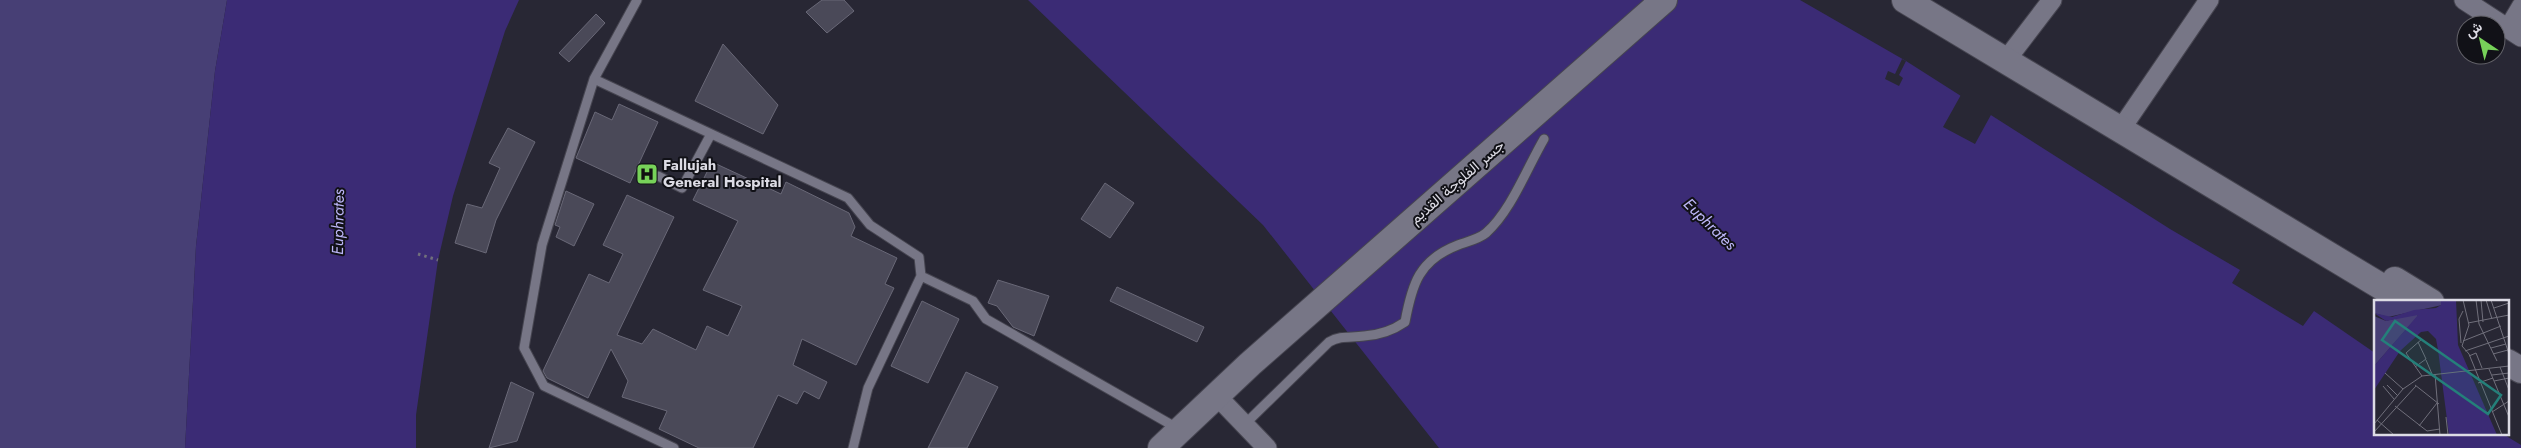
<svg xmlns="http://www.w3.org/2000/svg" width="2521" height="448" font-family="Jost,Vazirmatn,sans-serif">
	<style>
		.green { fill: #473f75 }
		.water { fill: #3b2b75 }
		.pier { fill: #282734 }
		.building { fill: #4a4958; stroke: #696877 }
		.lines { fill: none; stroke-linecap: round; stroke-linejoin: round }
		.lane-casing { stroke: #464550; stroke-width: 11 }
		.street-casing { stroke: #464550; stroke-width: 21 }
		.secondary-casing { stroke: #464550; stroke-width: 28 }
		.path { stroke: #71707c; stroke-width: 3; stroke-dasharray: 2.5 4; stroke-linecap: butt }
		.lane { stroke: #777686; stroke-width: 9 }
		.street { stroke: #777686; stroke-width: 19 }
		.secondary { stroke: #777686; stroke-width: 26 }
		.labels { text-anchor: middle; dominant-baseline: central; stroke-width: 4; stroke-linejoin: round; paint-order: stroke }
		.poi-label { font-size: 15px; font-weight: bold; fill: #dddce5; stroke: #111117; text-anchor: start }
		.street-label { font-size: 15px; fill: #dddce5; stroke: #111117 }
		.water-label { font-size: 16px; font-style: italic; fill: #bcb6f7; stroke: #111117 }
		.inset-road { fill: none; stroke: #706f7b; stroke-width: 1 }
		.view { fill: #24807a; fill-opacity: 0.15; stroke: #24807a; stroke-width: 2.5 }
		.inset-edge { fill: none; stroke: #dddce5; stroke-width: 2.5 }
	</style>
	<rect width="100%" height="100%" fill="#282734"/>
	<!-- green -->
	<path class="green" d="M 0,0 L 227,0 L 215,71 L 196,246 L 185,448 L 0,448 Z"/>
	<!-- water -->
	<path class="water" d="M 227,0 L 519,0 L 505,31 L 453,196 L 438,260 L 416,415 L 416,448 L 185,448 L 196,246 L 215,71 Z
		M 1028,0 L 1800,0 L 1906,61 L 2170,229 L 2240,270 L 2232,283 L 2303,326 L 2314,311 L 2375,353 L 2375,434 L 2503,434 L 2521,445 L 2521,448 L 1439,448 L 1263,225 Z"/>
	<!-- pier -->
	<path class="pier" d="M 1902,59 L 1906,61 L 1899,75 L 1903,78 L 1899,86 L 1885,79 L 1888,71 L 1895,74 Z
		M 1962,93 L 1992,113 L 1975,144 L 1943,127 Z"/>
	<!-- building -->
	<path class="building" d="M 822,0 L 844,0 L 854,11 L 827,33 L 806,12 Z
		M 596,14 L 605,23 L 569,62 L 559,53 Z
		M 723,44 L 778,105 L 763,134 L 695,101 Z
		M 619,104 L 658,122 L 630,183 L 576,158 L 595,112 L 612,120 Z
		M 508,128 L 535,142 L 496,220 L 486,253 L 455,243 L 467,204 L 482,208 L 500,168 L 489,163 Z
		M 712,162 L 781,194 L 786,182 L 849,213 L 855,227 L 851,236 L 897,258 L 885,284 L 894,288 L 856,365 L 802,339 L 793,365 L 827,382 L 819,399 L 804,391 L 797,404 L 778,395 L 753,448 L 699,448 L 659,429 L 667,411 L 622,397 L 628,381 L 611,349 L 588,398 L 547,378 L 543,371 L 589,274 L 609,283 L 623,254 L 603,245 L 627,195 L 674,217 L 617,335 L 642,344 L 653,329 L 696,350 L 707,326 L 728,336 L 742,306 L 703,290 L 738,221 L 693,200 Z
		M 1105,183 L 1134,203 L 1110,238 L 1081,219 Z
		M 566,191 L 594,204 L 574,246 L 556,237 L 560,227 L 555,225 Z
		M 998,280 L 1049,296 L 1034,336 L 1013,327 L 997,306 L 988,303 Z
		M 1117,287 L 1204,327 L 1197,342 L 1110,301 Z
		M 922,301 L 959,319 L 928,383 L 891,366 Z
		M 966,372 L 998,387 L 967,448 L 928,448 Z
		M 511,382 L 534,393 L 517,441 L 489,448 Z"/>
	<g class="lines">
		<!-- lane casing -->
		<g class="lane-casing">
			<path id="lane" d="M 637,0 L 594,79 L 542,245 L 524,348 L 544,386 L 674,448
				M 594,79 L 848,198 L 870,225 L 919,257 L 921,276 L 868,388 L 853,448
				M 658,176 L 682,188 L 711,134
				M 921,276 L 973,301 L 986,319 L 1177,428
				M 1244,425 L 1329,342 C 1341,335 1351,338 1364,336 C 1380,335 1392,331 1405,322 C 1412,284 1419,260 1458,245 C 1466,242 1479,239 1486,233 C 1511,211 1527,168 1544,139"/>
		</g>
		<!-- street casing -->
		<g class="street-casing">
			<path id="street" d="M 2464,0 L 2521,37
				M 2508,29 L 2521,7
				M 2013,51 L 2052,0
				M 2127,120 L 2209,0
				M 1216,395 L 1267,448"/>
		</g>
		<!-- secondary casing -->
		<g class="secondary-casing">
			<path id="secondary" d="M 1905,0 L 2407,302
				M 2395,280 L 2431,302
				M 2507,362 L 2521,370
				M 1161,448 L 1250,364 L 1664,0"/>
		</g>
		<!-- path -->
		<path class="path" d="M 418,254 L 438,260"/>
		<!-- lane -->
		<use href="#lane" class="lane"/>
		<!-- street -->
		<use href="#street" class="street"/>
		<!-- secondary -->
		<use href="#secondary" class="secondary"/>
	</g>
	<!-- icons -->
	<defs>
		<g id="hospital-square" transform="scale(1.125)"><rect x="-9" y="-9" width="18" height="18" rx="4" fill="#77d259" stroke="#111117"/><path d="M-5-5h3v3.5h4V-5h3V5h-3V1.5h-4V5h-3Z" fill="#111"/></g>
	</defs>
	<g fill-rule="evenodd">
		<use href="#hospital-square" x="647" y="174"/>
	</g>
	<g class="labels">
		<!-- poi labels -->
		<g class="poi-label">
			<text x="663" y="165">Fallujah<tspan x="663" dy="17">General Hospital</tspan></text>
		</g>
		<!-- street labels -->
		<g class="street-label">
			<text transform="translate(1457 182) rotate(-41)">جسر الفلوجة القديم</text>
		</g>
		<!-- water labels -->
		<g class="water-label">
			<text transform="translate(338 222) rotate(-89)">Euphrates</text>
			<text transform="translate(1710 224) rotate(44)">Euphrates</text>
		</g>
	</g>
	<!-- overview -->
	<g transform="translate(2374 300)">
		<rect width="135" height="135" fill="#282734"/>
		<path d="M 0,0 L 67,0 L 68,5 L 14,17 L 0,13 ZM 42,13 L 44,16 L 0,66 L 0,16 L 12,21 Z" fill="#473f75"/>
		<path d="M 67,0 L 82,0 L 84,45 L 123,135 L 75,135 L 64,50 L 62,39 L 54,31 L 47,32 L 26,51 L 0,90 L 0,66 L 44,15 L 12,21 L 0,13 L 18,17 L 40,10 L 62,8 L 67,5 Z" fill="#3b2b75"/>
		<path class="inset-road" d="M 89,0 L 95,25 L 88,46 L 95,54 L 128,135M 102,0 L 105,24 L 123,61M 107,0 L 109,22M 112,0 L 118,19M 117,0 L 135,54M 120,8 L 135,3M 94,23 L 135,15M 89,41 L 127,26M 87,43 L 85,19 L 89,11M 117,48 L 132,44M 91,51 L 135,36M 119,54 L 134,50M 95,56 L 102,53 L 108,68M 52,60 L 58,74M 41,67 L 52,59 L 44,42M 126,67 L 135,90M 115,69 L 135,117M 11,73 L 29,89M 61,74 L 66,135M 118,75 L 135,73M 48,76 L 32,53 L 48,39M 120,81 L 135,78M 104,83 L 119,78M 13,85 L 24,96M 41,85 L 65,104M 9,86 L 20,99M 21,106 L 53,131 L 66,129M 118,112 L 135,101M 72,117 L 74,135M 3,120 L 20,135M 0,124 L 29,89 L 48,76 L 135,66M 45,126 L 63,103M 0,132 L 42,86"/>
		<path class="view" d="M 21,21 L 127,95 L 114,114 L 8,40 Z"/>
		<rect width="135" height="135" class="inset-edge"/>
	</g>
	<!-- north arrow -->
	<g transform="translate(2481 40) rotate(325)"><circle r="24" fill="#111117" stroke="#636269"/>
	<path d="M0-4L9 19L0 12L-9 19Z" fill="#77d259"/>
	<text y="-8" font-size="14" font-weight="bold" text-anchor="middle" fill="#dddce5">ش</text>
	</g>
</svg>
